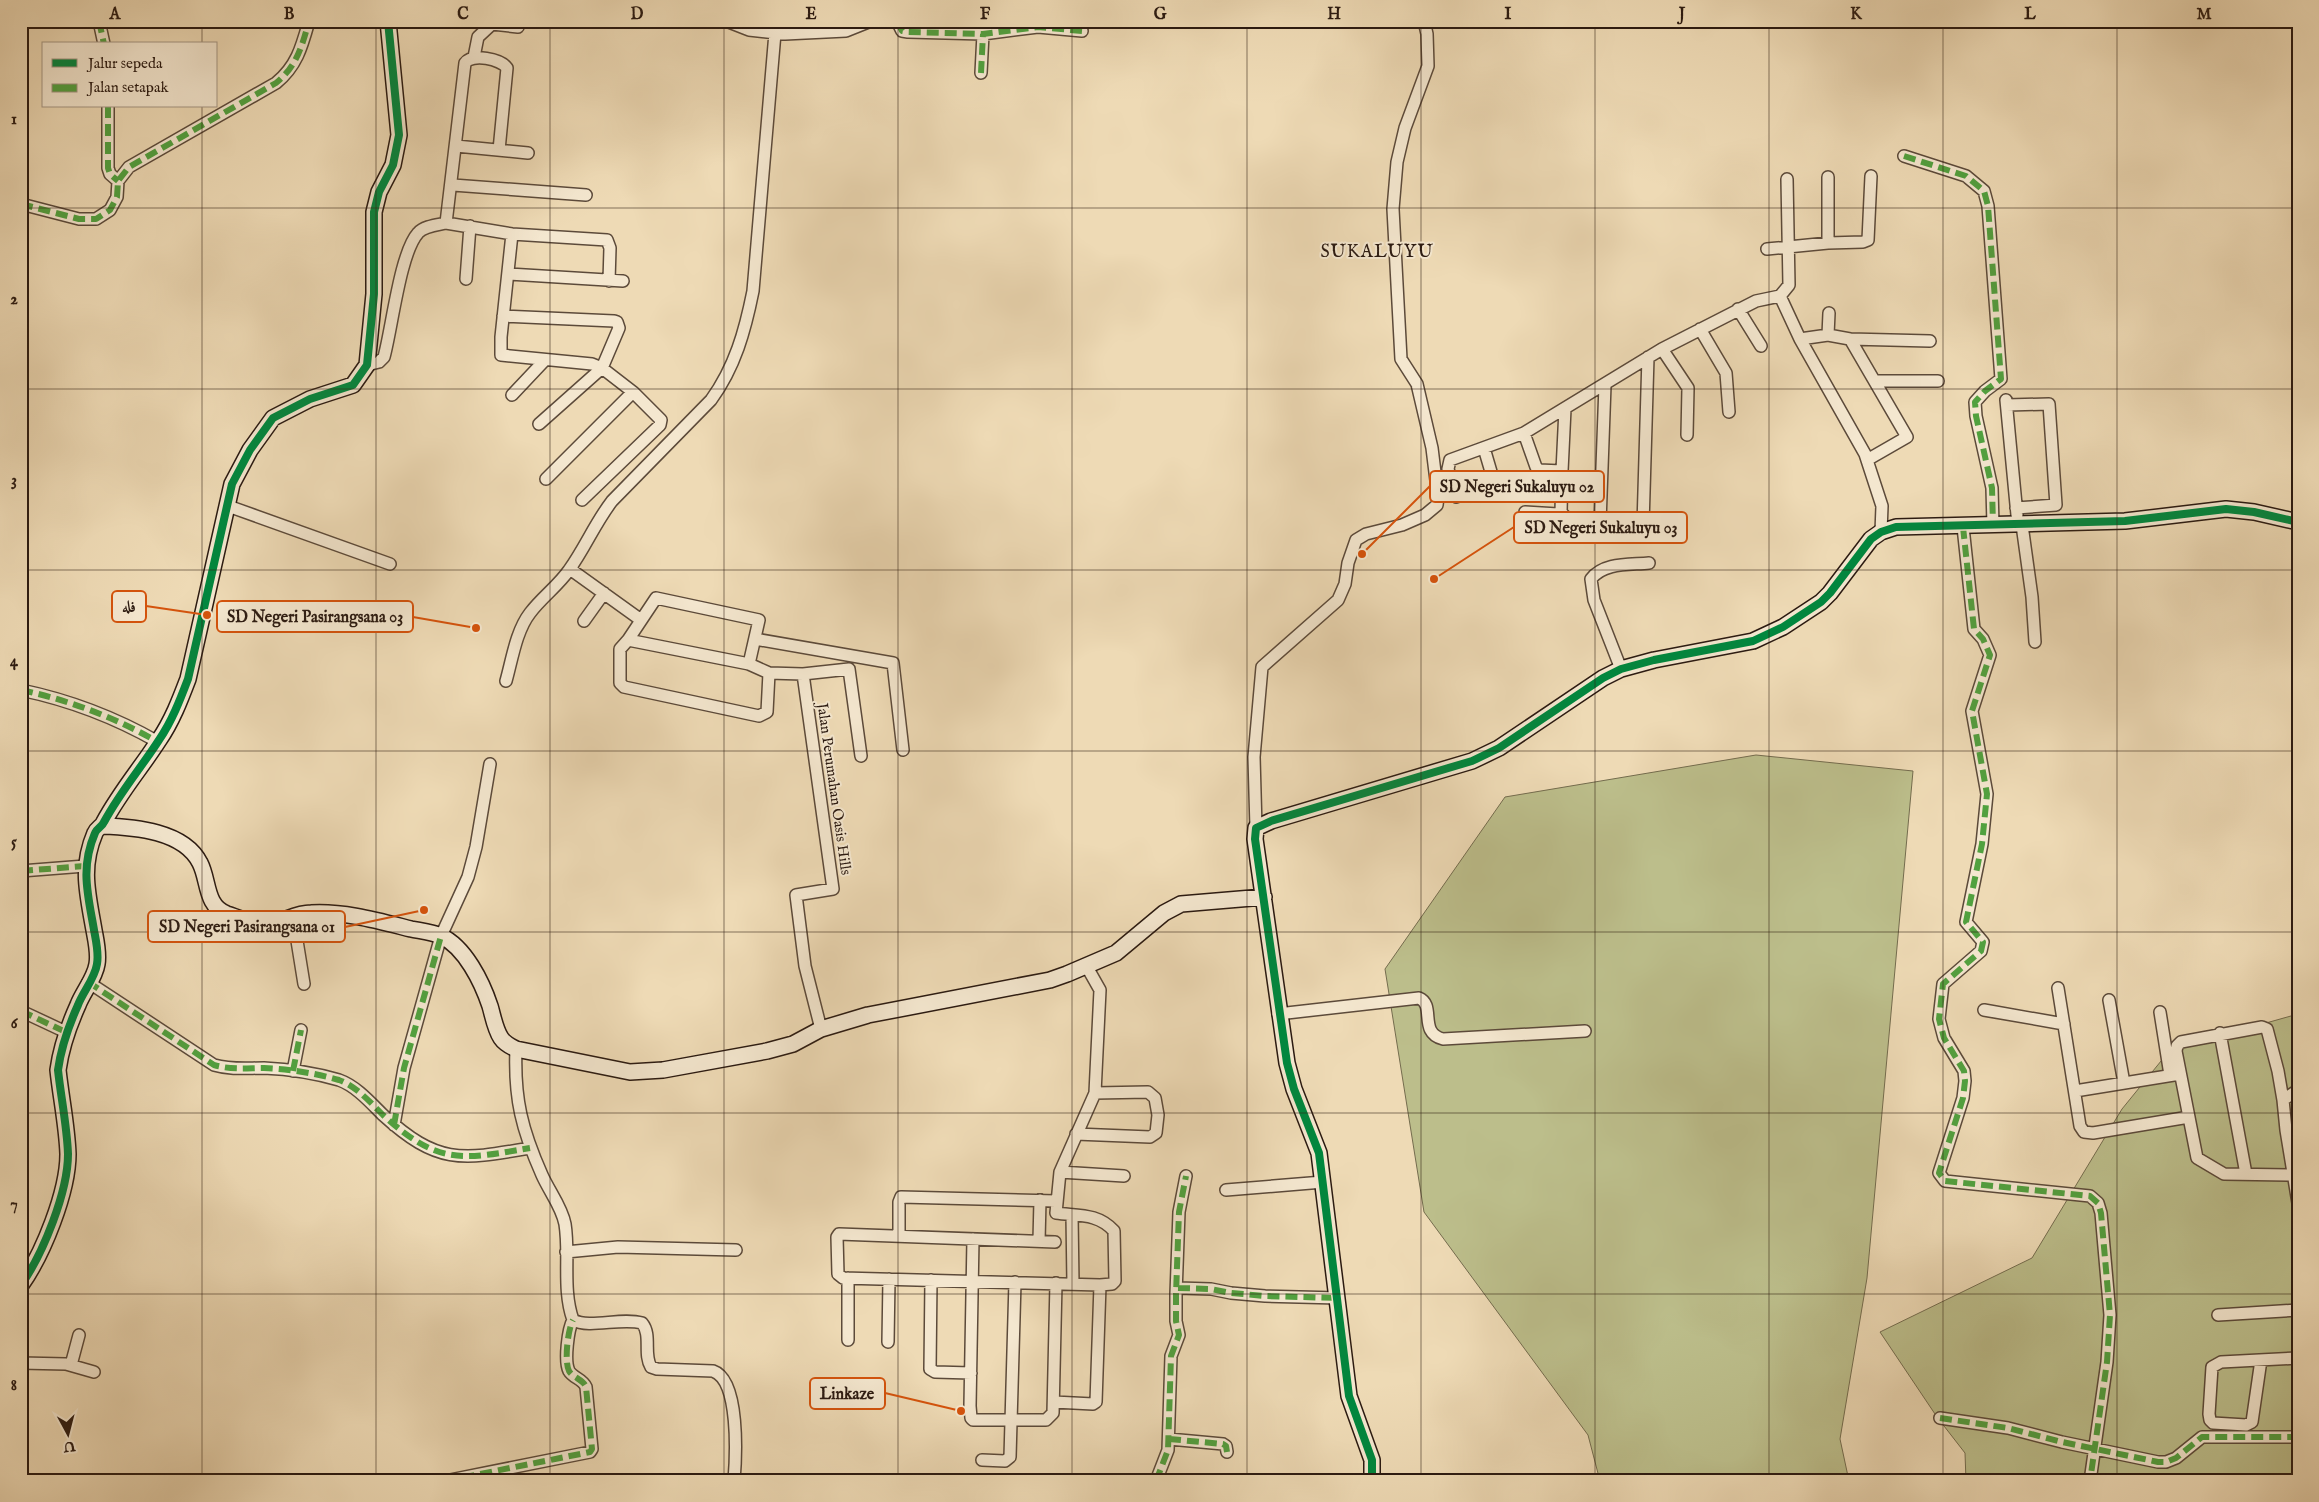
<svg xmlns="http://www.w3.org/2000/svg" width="2319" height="1502" font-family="'IM FELL English',Amiri,serif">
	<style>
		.green { fill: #bcbe8b; stroke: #746c4e }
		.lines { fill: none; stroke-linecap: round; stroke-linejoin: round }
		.street-casing { stroke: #5c4a3a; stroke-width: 14 }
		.secondary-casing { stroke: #2b1a11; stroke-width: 18 }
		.street { stroke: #f4e7cf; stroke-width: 11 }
		.secondary { stroke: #f4e7cf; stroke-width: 15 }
		.quiet { stroke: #51a13f; stroke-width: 6; stroke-dasharray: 12 6; stroke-linecap: butt }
		.cycleway-casing { stroke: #f4e7cf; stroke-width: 11 }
		.cycleway { stroke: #00873e; stroke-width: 8 }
		.grid { fill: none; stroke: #2b1a11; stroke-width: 1; stroke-opacity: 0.55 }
		.labels { text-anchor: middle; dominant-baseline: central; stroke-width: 4; stroke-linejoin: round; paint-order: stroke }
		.street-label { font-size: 15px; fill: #2b1a11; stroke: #f4e7cf }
		.quarter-label { font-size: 18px; letter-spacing: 1px; fill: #2b1a11; stroke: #f4e7cf }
		.leader { fill: none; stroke: #d5530c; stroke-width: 2 }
		.callout-dot { fill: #d5530c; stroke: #f4e7cf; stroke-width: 2 }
		.callout { fill: #f4e7cf; stroke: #d5530c; stroke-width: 2 }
		.callout-label { font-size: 16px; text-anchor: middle; font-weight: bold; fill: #2b1a11 }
		.neatline { fill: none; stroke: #2b1a11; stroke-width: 2 }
		.grid-label { font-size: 16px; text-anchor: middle; font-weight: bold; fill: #2b1a11 }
	</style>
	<rect width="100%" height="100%" fill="#eedab5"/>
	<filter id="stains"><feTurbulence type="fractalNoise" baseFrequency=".004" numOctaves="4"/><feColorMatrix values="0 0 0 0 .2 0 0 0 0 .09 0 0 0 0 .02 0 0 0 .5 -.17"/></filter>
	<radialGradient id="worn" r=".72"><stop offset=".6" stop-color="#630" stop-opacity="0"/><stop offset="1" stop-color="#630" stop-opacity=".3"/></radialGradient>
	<!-- green -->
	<path class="green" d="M 1756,755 L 1913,771 L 1867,1278 L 1840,1439 L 1849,1481 L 1600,1481 L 1588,1435 L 1424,1212 L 1385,969 L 1505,797 Z
		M 2298,1014 L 2298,1481 L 1966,1481 L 1965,1453 L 1937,1417 L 1880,1332 L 2032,1258 L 2122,1109 L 2170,1050 Z"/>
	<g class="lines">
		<!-- street casing -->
		<g class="street-casing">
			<path id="street" d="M 99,21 L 104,44
				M 726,21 L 749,30 L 785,34 L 846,31 L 871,21
				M 897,21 L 902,31 L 908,32 L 983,34 L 1038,27 L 1082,31
				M 474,57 L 478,37 L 492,24 L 518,27
				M 981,73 L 983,34
				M 108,106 L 108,168 L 110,174 L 118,181
				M 456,146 L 528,153
				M 499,150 L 507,68 C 501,59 472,53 465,63 L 446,223 L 512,234 L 607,240 L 610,248 L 609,281
				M 1904,156 L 1966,176 L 1984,191 L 1988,206 L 2001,379 L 1985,391 L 1975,402 L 1976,416 L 1992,488 L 1993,525
				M 1828,177 L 1828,243
				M 453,185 L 586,195
				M 21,204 L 79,219 L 96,219 L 110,210 L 117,197 L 118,181 L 129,167 L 276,83 C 297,66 302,46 309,21
				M 1767,249 L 1828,243 L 1863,242 L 1868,240 L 1871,176
				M 509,274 L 623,281
				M 466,279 L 470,226
				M 1780,296 L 1789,285 L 1787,179
				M 1738,309 L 1761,346
				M 503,316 L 614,321 L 617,322 L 619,328 L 602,368 L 592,364 L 501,355 L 501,337 L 512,234
				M 1700,329 L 1726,373 L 1729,412
				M 1828,335 L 1850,339 L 1907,437 L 1867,460
				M 1800,339 L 1828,335 L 1829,313
				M 1850,339 L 1930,341
				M 1662,349 L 1688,388 L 1687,435
				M 367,365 L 379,362 L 384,357 C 392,328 400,253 418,233 C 424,226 437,225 446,223
				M 1875,381 L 1938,381
				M 512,395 L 545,360
				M 2006,400 L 2017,515
				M 2007,405 L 2049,404 L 2056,505 L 2016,508
				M 539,424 L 602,368 L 633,392 L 661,420 L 660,425 L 582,500
				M 1524,433 L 1536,467 L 1539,470 L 1562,471 L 1561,512 L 1558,514 L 1525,512
				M 1484,448 L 1494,482
				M 1562,471 L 1565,409
				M 546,479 L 633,392
				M 1456,497 L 1448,469 L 1450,460 L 1524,433 L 1662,349 L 1756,301 L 1780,296 L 1800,339 L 1865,454 L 1882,506 L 1881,532
				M 228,506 L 390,564
				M 1561,512 L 1569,521 L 1643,525 L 1648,357
				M 1600,523 L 1605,385
				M 2022,525 L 2032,597 L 2035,642
				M 1963,527 L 1974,629 L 1983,639 L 1990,655 L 1972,711 L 1987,794 L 1982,844 L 1966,922 L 1983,942 L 1981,951 L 1943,984 L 1939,1019 L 1944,1038 L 1964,1071 L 1965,1081 L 1963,1098 L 1939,1173 L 1945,1181 L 2090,1196 L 2098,1203 L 2101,1213 L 2110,1315 L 2107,1362 L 2090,1481
				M 570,569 L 641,620
				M 584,621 L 604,593
				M 755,639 L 893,663 L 903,750
				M 628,640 L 620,649 L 620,683 L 624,687 L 759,716 L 767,712 L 769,673 L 749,664 L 759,620 L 656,598 L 628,640 L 749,664
				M 1621,669 L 1594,600 L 1591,579 C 1604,562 1630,565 1649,563
				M 769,673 L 803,674 L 833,889 L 796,895 L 805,966 L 821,1029
				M 803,674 L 849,669 L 861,756
				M 506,681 C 512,660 516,631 530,613 C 542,597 558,586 569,570 C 585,548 595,523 612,501 L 711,400 C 735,367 745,331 753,291 L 775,33
				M 21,690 C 69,700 116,718 158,742
				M 1256,828 L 1254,757 L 1262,667 L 1338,600 L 1345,584 L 1348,563 L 1356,540 L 1366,534 L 1402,525 L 1425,515 L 1437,505 L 1438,497 L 1432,448 L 1417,384 L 1401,359 L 1393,209 L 1397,162 L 1405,128 L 1428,66 L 1427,34 L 1424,21
				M 21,871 L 85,866
				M 293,916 L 304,984
				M 88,982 L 214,1065 C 231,1070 247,1068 264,1068 C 288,1069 315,1073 339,1080 C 356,1086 370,1102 383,1115 C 438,1165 461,1160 530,1148
				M 2058,988 L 2080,1126 L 2084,1132 L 2093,1133 L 2189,1117
				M 2109,1000 L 2124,1083
				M 1984,1010 L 2064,1024
				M 21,1011 L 68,1033
				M 2160,1012 L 2170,1075
				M 1278,1014 L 1419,998 C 1436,1005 1418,1033 1443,1039 L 1585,1031
				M 2220,1033 L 2246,1174
				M 516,1049 C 514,1099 522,1130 542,1175 C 549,1191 562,1207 565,1224 C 570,1255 562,1289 573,1320 C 590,1329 621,1317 642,1323 C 652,1335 643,1354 651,1367 L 657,1369 L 713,1371 C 740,1380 736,1457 734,1481
				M 293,1071 L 301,1030
				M 2298,1090 L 2283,1100 L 2286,1130 L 2298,1203
				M 2075,1091 L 2180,1074
				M 2283,1100 L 2278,1071 L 2267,1029 L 2262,1027 L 2181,1042 L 2177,1046 L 2176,1051 L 2197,1158 L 2224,1174 L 2292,1175
				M 394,1125 L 404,1068 L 441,936 L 468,877 L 476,847 L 490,764
				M 1076,1134 L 1150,1137 L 1156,1133 L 1158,1115 L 1155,1098 L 1148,1092 L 1095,1093
				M 1060,1172 L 1124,1176
				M 1226,1190 L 1323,1182
				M 1072,1215 L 1073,1284
				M 899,1236 L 899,1202 L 901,1197 L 1056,1201
				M 973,1239 L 970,1406 L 971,1418 L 973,1420 L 1046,1420 L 1053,1413 L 1056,1283
				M 1039,1241 L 1040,1200
				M 1055,1242 L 839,1234 L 837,1237 L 838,1274 L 843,1278 L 1100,1285
				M 566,1252 L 618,1247 L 736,1250
				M 931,1280 L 930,1369 L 935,1372 L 971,1373
				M 1178,1288 L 1211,1289 L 1231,1293 L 1265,1296 L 1338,1298
				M 2218,1315 L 2298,1310
				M 848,1340 L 848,1278
				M 888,1342 L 889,1279
				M 2261,1360 L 2252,1422 L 2246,1425 L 2213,1423 L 2210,1420 L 2209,1414 L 2212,1367 L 2221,1362 L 2298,1358
				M 21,1363 L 66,1364 L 94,1372
				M 71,1365 L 79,1335
				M 1054,1402 L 1093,1404 L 1096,1402 L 1100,1285 L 1112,1284 L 1115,1281 L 1114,1231 C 1098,1213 1078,1216 1056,1213 L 1060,1172 L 1095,1093 L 1100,990 L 1087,967
				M 1940,1418 L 2008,1428 L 2062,1442 L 2158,1462 L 2166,1462 L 2176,1458 L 2202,1437 L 2298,1437
				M 1169,1439 L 1223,1444 L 1226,1446 L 1227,1452
				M 982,1460 L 1005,1461 L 1010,1457 L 1015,1282
				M 445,1481 L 590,1452 L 592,1449 L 586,1387 C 583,1379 573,1378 569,1371 C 564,1361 568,1329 573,1320
				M 1156,1481 L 1168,1450 L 1171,1356 L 1179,1335 L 1176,1321 L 1176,1294 L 1179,1212 L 1186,1176"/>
		</g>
		<!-- secondary casing -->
		<g class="secondary-casing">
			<path id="secondary" d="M 102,826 C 135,827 184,831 200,863 C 209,880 205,906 227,914 C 242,919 259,927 275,923 C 287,920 297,913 311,913 C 344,911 379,921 411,929 C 421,931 432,932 441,936 C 465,947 482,982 490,1006 C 493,1016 495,1029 501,1038 C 505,1044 510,1046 516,1049 L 630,1072 L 663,1070 L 767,1051 L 793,1044 L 821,1029 L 868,1015 L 1050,980 L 1067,974 L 1116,953 L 1164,913 L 1181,904 L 1264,897
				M 21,1285 C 43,1254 68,1192 68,1154 C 67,1126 61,1098 58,1070 C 61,1048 69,1025 78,1005 C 83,992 95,978 97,964 C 99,953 96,941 94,930 C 88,895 80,868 95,833 C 97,828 102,827 104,822 C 120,792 141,768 159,740 C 172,721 180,700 188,679 L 232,484 L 250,450 L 273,418 L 310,399 L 353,385 L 367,365 L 374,294 L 374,212 L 379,192 L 393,165 L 399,135 L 388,21
				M 1372,1481 L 1372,1460 L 1349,1396 L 1319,1153 L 1294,1089 L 1287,1063 L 1255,839 L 1256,828 L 1271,821 L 1472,761 L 1499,748 L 1603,678 L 1621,669 L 1654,660 L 1753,641 L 1783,627 L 1821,602 L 1830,593 L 1871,539 L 1881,532 L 1896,527 L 2125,521 L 2226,509 L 2254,512 L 2298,522"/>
		</g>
		<!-- street -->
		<use href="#street" class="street"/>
		<!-- secondary -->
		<use href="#secondary" class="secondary"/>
		<!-- quiet -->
		<path class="quiet" d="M 99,21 L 104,44
			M 897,21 L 902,31 L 908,32 L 983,34 L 1038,27 L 1082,31
			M 981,73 L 983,34
			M 108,106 L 108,168 L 110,174 L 118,181
			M 1904,156 L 1966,176 L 1984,191 L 1988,206 L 2001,379 L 1985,391 L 1975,402 L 1976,416 L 1992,488 L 1993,525
			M 21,204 L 79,219 L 96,219 L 110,210 L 117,197 L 118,181 L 129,167 L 276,83 C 297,66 302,46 309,21
			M 1963,527 L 1974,629 L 1983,639 L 1990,655 L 1972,711 L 1987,794 L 1982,844 L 1966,922 L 1983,942 L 1981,951 L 1943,984 L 1939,1019 L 1944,1038 L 1964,1071 L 1965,1081 L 1963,1098 L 1939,1173 L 1945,1181 L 2090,1196 L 2098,1203 L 2101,1213 L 2110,1315 L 2107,1362 L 2090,1481
			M 21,690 C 69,700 116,718 158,742
			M 21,871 L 85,866
			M 88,982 L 214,1065 C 231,1070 247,1068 264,1068 C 288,1069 315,1073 339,1080 C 356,1086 370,1102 383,1115 C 438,1165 461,1160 530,1148
			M 21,1011 L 68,1033
			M 293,1071 L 301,1030
			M 394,1125 L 404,1068 L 441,936
			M 1178,1288 L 1211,1289 L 1231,1293 L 1265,1296 L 1338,1298
			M 1940,1418 L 2008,1428 L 2062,1442 L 2158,1462 L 2166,1462 L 2176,1458 L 2202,1437 L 2298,1437
			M 1169,1439 L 1223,1444 L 1226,1446 L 1227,1452
			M 445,1481 L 590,1452 L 592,1449 L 586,1387 C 583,1379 573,1378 569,1371 C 564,1361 568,1329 573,1320
			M 1156,1481 L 1168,1450 L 1171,1356 L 1179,1335 L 1176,1321 L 1176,1294 L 1179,1212 L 1186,1176"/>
		<!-- cycleway casing -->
		<g class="cycleway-casing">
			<path id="cycleway" d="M 21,1285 C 43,1254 68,1192 68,1154 C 67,1126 61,1098 58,1070 C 61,1048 69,1025 78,1005 C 83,992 95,978 97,964 C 99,953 96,941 94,930 C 88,895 80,868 95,833 C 97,828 102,827 104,822 C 120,792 141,768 159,740 C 172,721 180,700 188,679 L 232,484 L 250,450 L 273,418 L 310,399 L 353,385 L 367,365 L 374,294 L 374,212 L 379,192 L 393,165 L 399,135 L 388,21
				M 1372,1481 L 1372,1460 L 1349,1396 L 1319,1153 L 1294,1089 L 1287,1063 L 1255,839 L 1256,828 L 1271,821 L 1472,761 L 1499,748 L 1603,678 L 1621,669 L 1654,660 L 1753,641 L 1783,627 L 1821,602 L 1830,593 L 1871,539 L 1881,532 L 1896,527 L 2125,521 L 2226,509 L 2254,512 L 2298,522"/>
		</g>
		<!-- cycleway -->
		<use href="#cycleway" class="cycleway"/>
	</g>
	<!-- grid -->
	<path class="grid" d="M 202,21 L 202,44M 376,21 L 376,1481M 550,21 L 550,1481M 724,21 L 724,1481M 898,21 L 898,1481M 1072,21 L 1072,1481M 1247,21 L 1247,1481M 1421,21 L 1421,1481M 1595,21 L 1595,1481M 1769,21 L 1769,1481M 1943,21 L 1943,1481M 2117,21 L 2117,1481M 202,106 L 202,1481M 21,208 L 2298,208M 21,389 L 2298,389M 21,570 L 2298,570M 21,751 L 2298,751M 21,932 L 2298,932M 21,1113 L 2298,1113M 21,1294 L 2298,1294"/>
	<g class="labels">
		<!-- street labels -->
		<g class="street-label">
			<text transform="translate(834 789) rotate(82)">Jalan Perumahan Oasis Hills</text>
		</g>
		<!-- quarter labels -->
		<g class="quarter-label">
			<text x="1377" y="252">SUKALUYU</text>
		</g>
	</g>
	<!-- callouts -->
	<path class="leader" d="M1362 554L1430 486M1434 579L1514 527M207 615L146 606M476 628L413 617M424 910L345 927M961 1411L885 1393"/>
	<g class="callout-dot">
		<circle cx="1362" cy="554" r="5"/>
		<circle cx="1434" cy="579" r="5"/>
		<circle cx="207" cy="615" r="5"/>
		<circle cx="476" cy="628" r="5"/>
		<circle cx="424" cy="910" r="5"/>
		<circle cx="961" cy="1411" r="5"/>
	</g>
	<g class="callout">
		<rect x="1430" y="471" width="174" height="31" rx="5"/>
		<rect x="1514" y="512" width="173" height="31" rx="5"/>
		<rect x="112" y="591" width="34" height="31" rx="5"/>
		<rect x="217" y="601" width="196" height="31" rx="5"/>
		<rect x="148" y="911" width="197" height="31" rx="5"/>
		<rect x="810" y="1378" width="75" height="31" rx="5"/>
	</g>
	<g class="callout-label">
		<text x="1517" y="492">SD Negeri Sukaluyu 02</text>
		<text x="1601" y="533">SD Negeri Sukaluyu 03</text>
		<text x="129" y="612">فله</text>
		<text x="315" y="622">SD Negeri Pasirangsana 03</text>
		<text x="247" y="932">SD Negeri Pasirangsana 01</text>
		<text x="847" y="1399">Linkaze</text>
	</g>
	<!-- margin -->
	<rect width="2319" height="1502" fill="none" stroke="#eedab5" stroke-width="55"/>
	<!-- legend -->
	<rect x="42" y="42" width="175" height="65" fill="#f4e7cf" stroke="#a49583"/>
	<rect x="52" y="59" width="25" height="8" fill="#00873e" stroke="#a49583"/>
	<text x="88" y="68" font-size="15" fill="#2b1a11">Jalur sepeda</text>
	<rect x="52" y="84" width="25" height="8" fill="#51a13f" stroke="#a49583"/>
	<text x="88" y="92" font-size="15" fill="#2b1a11">Jalan setapak</text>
	<!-- north arrow -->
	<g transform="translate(68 1434) rotate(173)" stroke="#f4e7cf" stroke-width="4" paint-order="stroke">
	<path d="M0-4L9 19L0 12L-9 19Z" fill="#2b1a11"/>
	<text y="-8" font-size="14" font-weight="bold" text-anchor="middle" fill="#2b1a11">U</text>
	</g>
	<rect x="28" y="28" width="2264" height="1446" class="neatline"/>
	<g class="grid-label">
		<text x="115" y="19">A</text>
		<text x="289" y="19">B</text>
		<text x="463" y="19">C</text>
		<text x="637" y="19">D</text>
		<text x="811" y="19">E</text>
		<text x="985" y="19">F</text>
		<text x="1160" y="19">G</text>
		<text x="1334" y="19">H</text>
		<text x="1508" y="19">I</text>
		<text x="1682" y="19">J</text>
		<text x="1856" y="19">K</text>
		<text x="2030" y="19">L</text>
		<text x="2204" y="19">M</text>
		<text x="14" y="124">1</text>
		<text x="14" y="304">2</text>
		<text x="14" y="485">3</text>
		<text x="14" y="666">4</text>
		<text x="14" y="847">5</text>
		<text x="14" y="1028">6</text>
		<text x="14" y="1209">7</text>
		<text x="14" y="1390">8</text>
	</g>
	<rect width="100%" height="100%" filter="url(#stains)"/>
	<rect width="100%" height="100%" fill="url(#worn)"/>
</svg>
